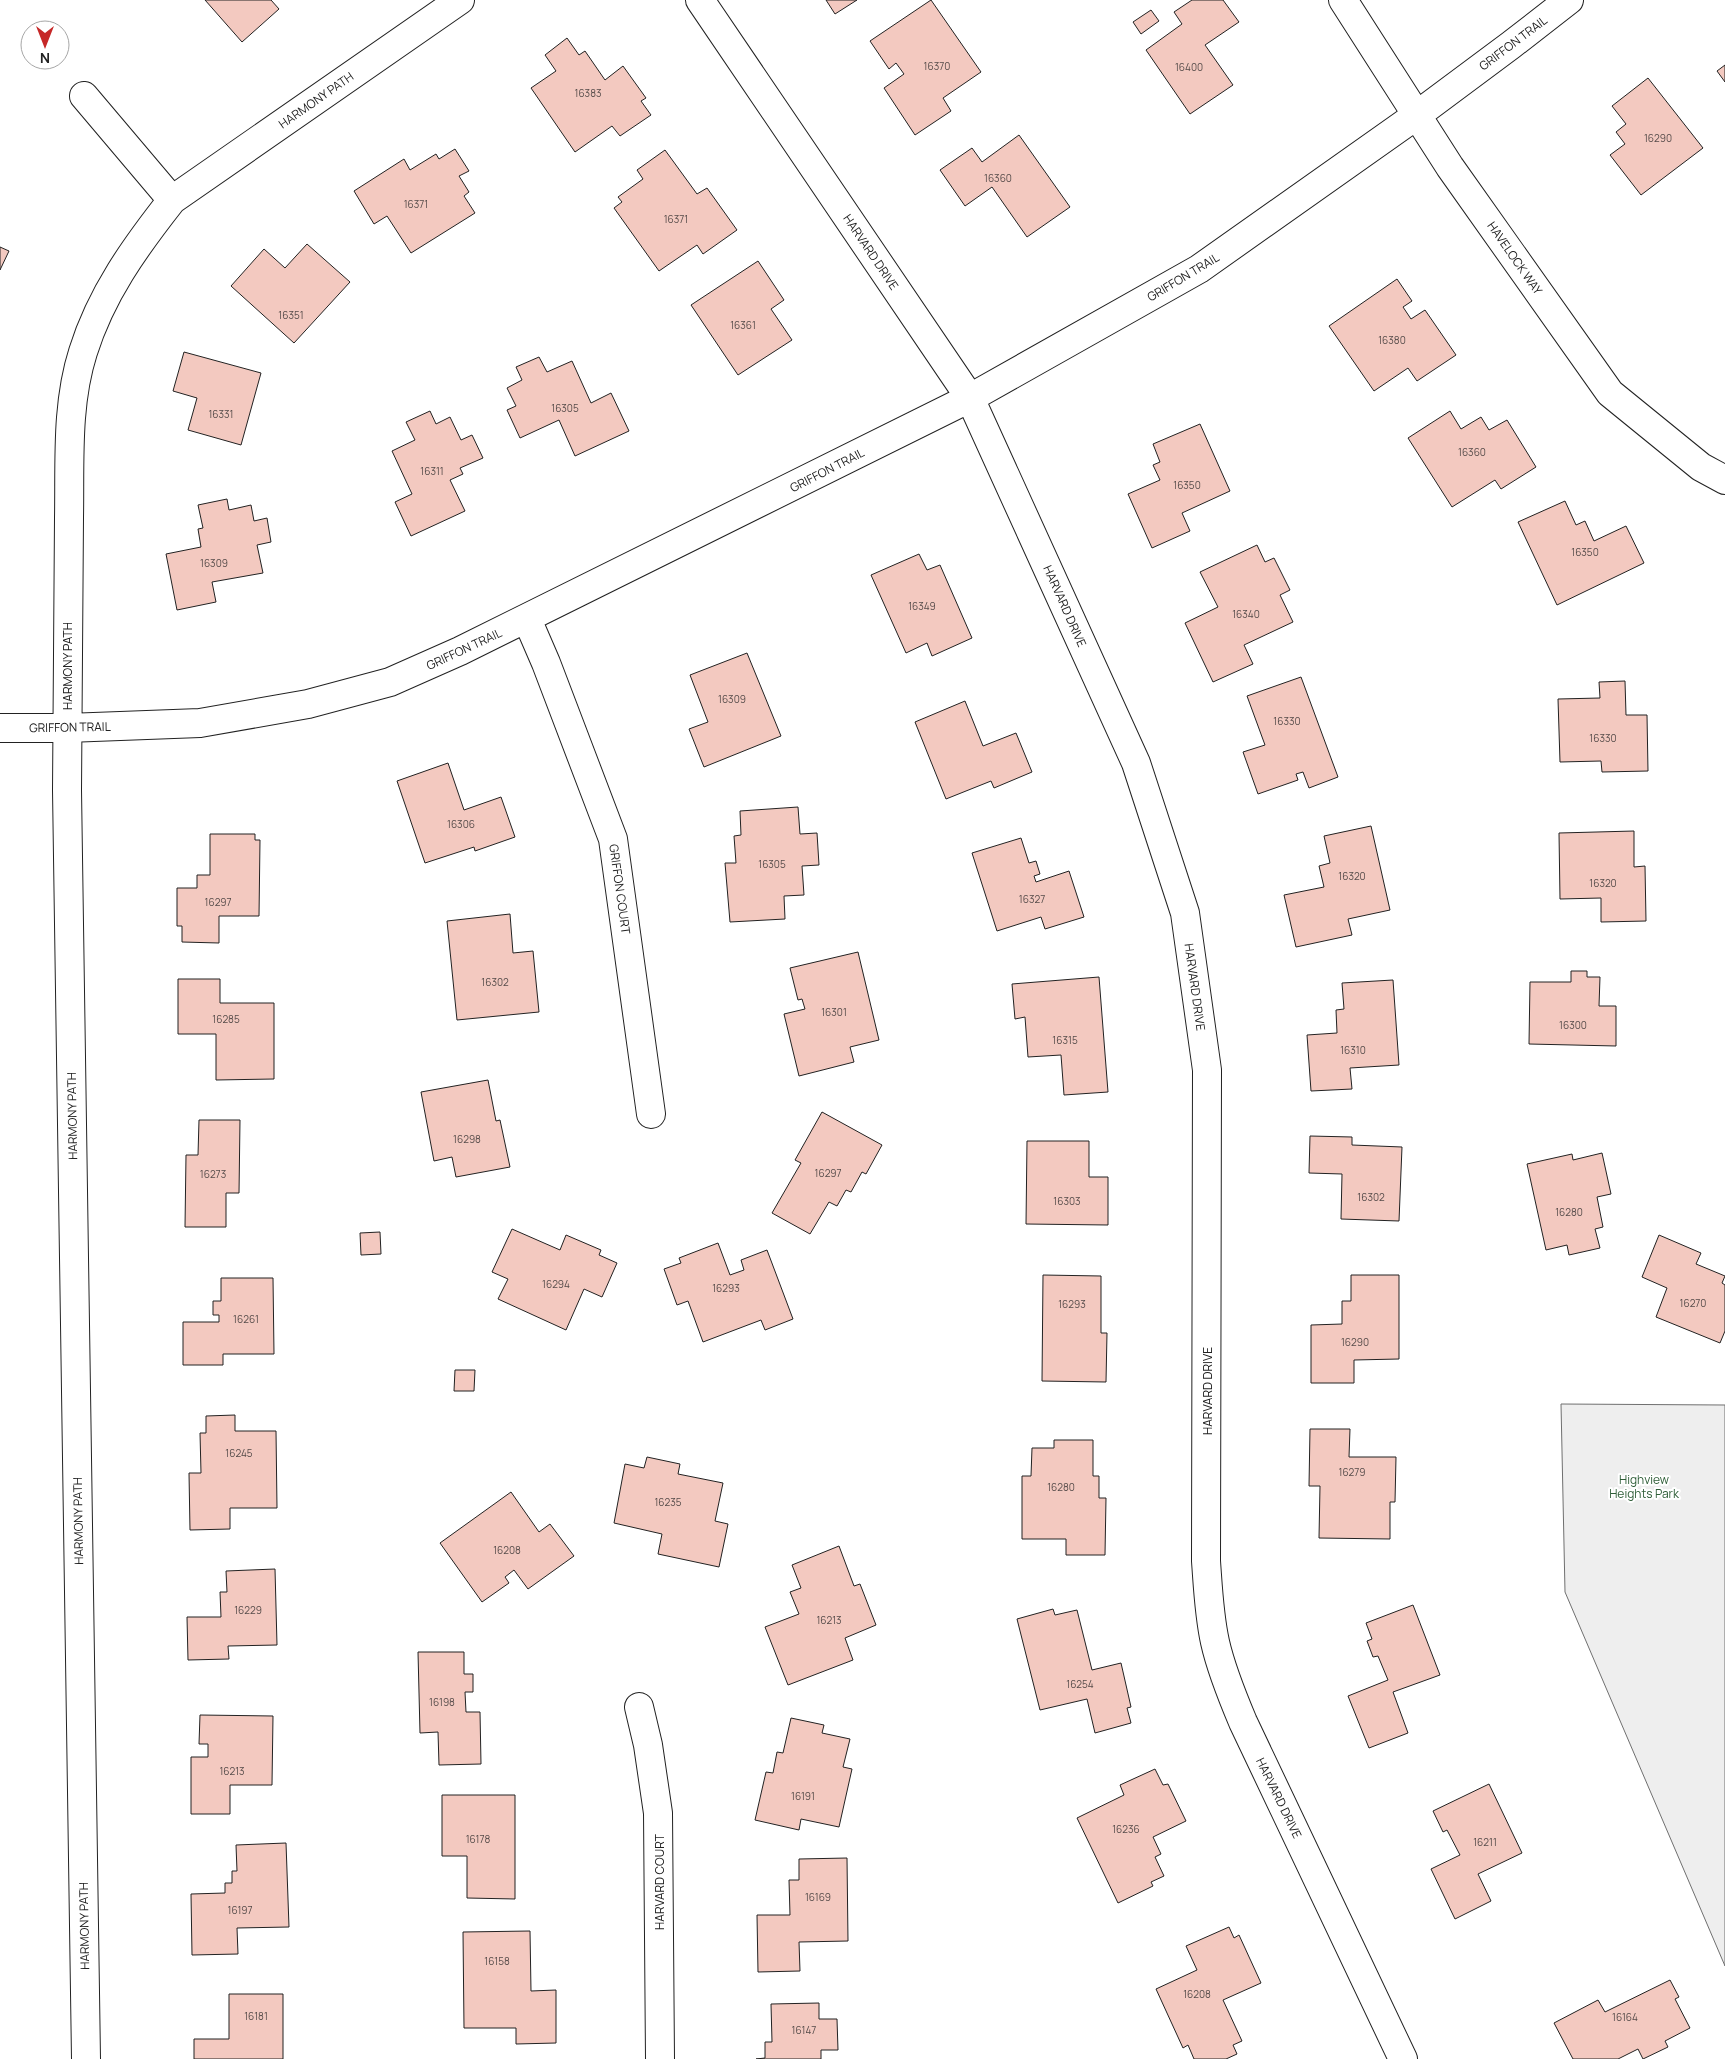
<svg xmlns="http://www.w3.org/2000/svg" width="1725" height="2059" font-family="Manrope,sans-serif">
	<style>
		.green { fill: #eee; stroke: #6f6f6f }
		.building { fill: #f3c9c0; stroke: #222 }
		.lines { fill: none; stroke-linecap: round; stroke-linejoin: round }
		.minor-casing { stroke: #222; stroke-width: 30 }
		.minor { stroke: #fff; stroke-width: 28 }
		.labels { text-anchor: middle; dominant-baseline: central; stroke-width: 4; stroke-linejoin: round; paint-order: stroke }
		.number-label { font-size: 10px; fill: #564c4a }
		.street-label { font-size: 12px; fill: #222; stroke: #fff }
		.park-label { font-size: 12px; fill: #2f5e38; stroke: #fff }
	</style>
	<rect width="100%" height="100%" fill="#fff"/>
	<!-- green -->
	<path class="green" d="M 1561,1404 L 1725,1405 L 1725,1966 L 1565,1592 Z"/>
	<!-- building -->
	<path class="building" d="M 205,0 L 271,0 L 279,9 L 242,42 Z
		M 826,0 L 857,0 L 835,14 Z
		M 931,0 L 981,72 L 943,98 L 951,111 L 915,135 L 884,88 L 904,74 L 896,63 L 889,69 L 870,41 Z
		M 1192,0 L 1223,0 L 1239,22 L 1205,45 L 1233,85 L 1190,114 L 1146,50 L 1182,24 L 1174,12 Z
		M 1151,10 L 1159,21 L 1141,34 L 1133,22 Z
		M 567,38 L 579,55 L 585,51 L 605,80 L 623,66 L 646,98 L 641,101 L 651,115 L 620,136 L 612,126 L 575,152 L 531,88 L 556,71 L 545,55 Z
		M 1725,65 L 1725,82 L 1717,71 Z
		M 1648,78 L 1703,148 L 1641,195 L 1610,155 L 1625,144 L 1616,132 L 1626,124 L 1612,106 Z
		M 1019,135 L 1070,207 L 1027,237 L 992,187 L 965,206 L 940,170 L 972,148 L 982,162 Z
		M 455,149 L 469,171 L 459,176 L 469,192 L 464,196 L 475,213 L 411,253 L 387,216 L 374,224 L 354,191 L 404,159 L 410,170 L 436,154 L 439,159 Z
		M 665,150 L 697,194 L 707,188 L 737,230 L 703,254 L 697,245 L 659,271 L 614,208 L 622,202 L 618,197 L 643,179 L 637,170 Z
		M 307,244 L 350,282 L 294,343 L 231,286 L 264,249 L 285,268 Z
		M 0,247 L 9,251 L 0,270 Z
		M 758,261 L 784,300 L 771,309 L 792,340 L 738,375 L 691,305 Z
		M 1397,279 L 1412,301 L 1403,307 L 1411,319 L 1425,310 L 1456,355 L 1417,381 L 1408,368 L 1374,391 L 1329,326 Z
		M 184,352 L 261,373 L 241,445 L 188,430 L 197,398 L 173,391 Z
		M 539,357 L 547,372 L 572,361 L 591,403 L 611,393 L 629,431 L 575,456 L 559,420 L 520,438 L 507,410 L 516,406 L 507,388 L 522,380 L 516,367 Z
		M 430,411 L 436,424 L 450,417 L 461,440 L 472,435 L 483,458 L 460,468 L 463,474 L 450,480 L 465,511 L 411,536 L 395,502 L 412,494 L 392,451 L 415,440 L 406,422 Z
		M 1450,411 L 1461,429 L 1481,417 L 1489,430 L 1507,420 L 1536,467 L 1501,489 L 1495,480 L 1452,507 L 1408,438 Z
		M 1200,424 L 1230,491 L 1182,513 L 1190,531 L 1152,548 L 1128,494 L 1160,480 L 1153,465 L 1160,462 L 1153,444 Z
		M 227,499 L 229,510 L 251,505 L 254,521 L 267,518 L 271,542 L 257,545 L 263,573 L 212,582 L 216,602 L 177,610 L 166,554 L 201,547 L 198,529 L 203,528 L 198,505 Z
		M 1565,501 L 1576,525 L 1585,521 L 1594,541 L 1626,526 L 1644,563 L 1557,605 L 1518,522 Z
		M 1257,545 L 1265,562 L 1274,558 L 1290,590 L 1280,595 L 1293,622 L 1244,645 L 1253,664 L 1213,682 L 1185,623 L 1218,607 L 1200,572 Z
		M 919,554 L 927,570 L 940,565 L 972,638 L 932,656 L 927,643 L 906,653 L 871,575 Z
		M 747,653 L 781,736 L 704,767 L 689,729 L 708,722 L 690,675 Z
		M 1301,677 L 1338,777 L 1309,788 L 1303,772 L 1296,774 L 1298,780 L 1258,794 L 1243,752 L 1265,745 L 1247,696 Z
		M 1625,681 L 1626,715 L 1647,715 L 1648,771 L 1602,772 L 1601,761 L 1560,762 L 1558,699 L 1600,698 L 1599,682 Z
		M 965,701 L 983,746 L 1016,733 L 1032,772 L 994,788 L 991,781 L 946,799 L 915,722 Z
		M 448,763 L 464,810 L 501,797 L 515,837 L 475,851 L 474,847 L 425,863 L 397,781 Z
		M 798,807 L 800,834 L 817,833 L 819,865 L 802,866 L 804,895 L 784,896 L 785,919 L 730,922 L 725,863 L 736,863 L 734,836 L 741,835 L 740,811 Z
		M 1371,826 L 1390,910 L 1348,919 L 1352,935 L 1296,947 L 1284,895 L 1324,887 L 1319,866 L 1330,863 L 1324,836 Z
		M 1634,831 L 1634,867 L 1645,866 L 1646,921 L 1601,922 L 1601,898 L 1560,899 L 1559,833 Z
		M 210,834 L 255,834 L 255,840 L 260,840 L 259,916 L 219,916 L 219,943 L 182,942 L 182,926 L 177,926 L 177,888 L 197,888 L 197,875 L 210,875 Z
		M 1021,838 L 1029,863 L 1036,861 L 1040,874 L 1034,876 L 1036,882 L 1069,871 L 1084,917 L 1045,929 L 1041,917 L 997,931 L 972,853 Z
		M 510,914 L 513,953 L 533,951 L 539,1012 L 457,1020 L 447,921 Z
		M 858,952 L 879,1040 L 850,1047 L 854,1062 L 799,1076 L 784,1014 L 805,1009 L 802,999 L 798,1000 L 790,968 Z
		M 1571,971 L 1587,971 L 1587,977 L 1600,977 L 1599,1006 L 1616,1006 L 1616,1046 L 1529,1044 L 1530,982 L 1571,982 Z
		M 1099,977 L 1108,1092 L 1064,1095 L 1061,1055 L 1028,1057 L 1025,1017 L 1015,1019 L 1012,984 Z
		M 178,979 L 220,979 L 220,1003 L 274,1003 L 274,1079 L 216,1080 L 216,1034 L 178,1034 Z
		M 1393,980 L 1399,1065 L 1350,1068 L 1352,1089 L 1311,1091 L 1307,1035 L 1337,1033 L 1336,1010 L 1344,1009 L 1342,983 Z
		M 488,1080 L 496,1121 L 500,1120 L 510,1167 L 456,1177 L 452,1157 L 434,1161 L 421,1092 Z
		M 822,1112 L 882,1145 L 866,1174 L 862,1172 L 851,1192 L 846,1190 L 837,1206 L 829,1202 L 810,1234 L 772,1213 L 801,1163 L 795,1160 Z
		M 199,1120 L 240,1120 L 239,1193 L 226,1193 L 226,1227 L 185,1227 L 186,1155 L 198,1155 Z
		M 1310,1136 L 1352,1137 L 1352,1145 L 1402,1147 L 1399,1221 L 1341,1219 L 1342,1174 L 1309,1173 Z
		M 1027,1141 L 1089,1141 L 1089,1177 L 1108,1177 L 1108,1225 L 1026,1224 Z
		M 1602,1153 L 1611,1194 L 1597,1197 L 1603,1227 L 1595,1229 L 1600,1248 L 1569,1255 L 1567,1245 L 1546,1250 L 1527,1164 L 1572,1154 L 1573,1160 Z
		M 512,1229 L 560,1250 L 566,1235 L 601,1250 L 599,1255 L 617,1263 L 602,1297 L 584,1289 L 566,1330 L 498,1299 L 508,1279 L 492,1272 Z
		M 380,1232 L 381,1254 L 361,1255 L 360,1233 Z
		M 1659,1235 L 1701,1253 L 1696,1264 L 1725,1276 L 1722,1283 L 1725,1285 L 1725,1331 L 1720,1343 L 1656,1317 L 1667,1288 L 1642,1277 Z
		M 718,1243 L 730,1275 L 744,1270 L 741,1260 L 767,1250 L 793,1319 L 765,1330 L 761,1320 L 703,1342 L 688,1301 L 677,1305 L 664,1269 L 681,1263 L 679,1258 Z
		M 1043,1275 L 1101,1276 L 1101,1333 L 1107,1333 L 1106,1382 L 1042,1381 Z
		M 1351,1275 L 1399,1275 L 1399,1359 L 1354,1360 L 1354,1383 L 1311,1383 L 1311,1325 L 1342,1324 L 1342,1301 L 1351,1301 Z
		M 221,1278 L 273,1278 L 274,1354 L 223,1354 L 223,1365 L 183,1365 L 183,1322 L 219,1322 L 219,1315 L 213,1315 L 213,1301 L 221,1301 Z
		M 455,1370 L 475,1370 L 474,1391 L 454,1391 Z
		M 235,1415 L 235,1431 L 276,1431 L 277,1508 L 230,1508 L 230,1529 L 190,1530 L 189,1473 L 201,1473 L 200,1433 L 206,1433 L 206,1416 Z
		M 1310,1429 L 1350,1429 L 1349,1457 L 1396,1457 L 1395,1502 L 1390,1502 L 1390,1539 L 1319,1538 L 1320,1486 L 1309,1486 Z
		M 1054,1440 L 1093,1440 L 1093,1476 L 1099,1476 L 1099,1498 L 1106,1498 L 1105,1555 L 1066,1555 L 1066,1539 L 1022,1539 L 1022,1476 L 1031,1476 L 1032,1448 L 1054,1448 Z
		M 647,1457 L 680,1464 L 678,1474 L 723,1483 L 715,1521 L 728,1524 L 719,1567 L 658,1554 L 662,1534 L 614,1523 L 625,1464 L 644,1468 Z
		M 511,1492 L 539,1532 L 550,1524 L 574,1556 L 528,1589 L 514,1570 L 505,1577 L 509,1583 L 482,1602 L 440,1543 Z
		M 839,1546 L 854,1586 L 860,1584 L 876,1625 L 845,1638 L 853,1660 L 788,1685 L 765,1627 L 799,1614 L 790,1592 L 801,1588 L 792,1565 Z
		M 275,1569 L 277,1645 L 228,1646 L 229,1659 L 188,1660 L 187,1617 L 221,1617 L 220,1592 L 227,1592 L 226,1571 Z
		M 1413,1605 L 1440,1675 L 1393,1692 L 1408,1733 L 1369,1748 L 1348,1696 L 1388,1680 L 1378,1656 L 1373,1657 L 1367,1641 L 1372,1639 L 1366,1623 Z
		M 1053,1609 L 1055,1615 L 1077,1610 L 1092,1670 L 1121,1663 L 1131,1707 L 1127,1708 L 1131,1723 L 1095,1733 L 1087,1699 L 1040,1710 L 1017,1619 Z
		M 418,1652 L 464,1652 L 464,1674 L 473,1674 L 473,1692 L 465,1692 L 466,1712 L 480,1712 L 481,1764 L 439,1765 L 438,1732 L 420,1733 Z
		M 200,1715 L 273,1716 L 272,1785 L 230,1785 L 230,1814 L 191,1814 L 191,1757 L 208,1757 L 208,1744 L 199,1744 Z
		M 791,1718 L 824,1725 L 822,1733 L 850,1739 L 843,1767 L 852,1769 L 839,1827 L 801,1819 L 799,1830 L 755,1820 L 766,1772 L 773,1773 L 777,1752 L 783,1753 Z
		M 1155,1769 L 1163,1785 L 1168,1784 L 1186,1821 L 1153,1837 L 1161,1854 L 1155,1857 L 1164,1876 L 1151,1882 L 1153,1886 L 1118,1903 L 1077,1818 L 1124,1795 L 1120,1785 Z
		M 1489,1784 L 1522,1853 L 1478,1874 L 1491,1901 L 1455,1919 L 1431,1869 L 1460,1855 L 1447,1830 L 1443,1832 L 1433,1811 Z
		M 442,1795 L 515,1795 L 515,1899 L 467,1898 L 467,1856 L 442,1856 Z
		M 286,1843 L 289,1927 L 237,1928 L 238,1954 L 192,1955 L 191,1894 L 225,1893 L 225,1883 L 232,1883 L 232,1871 L 237,1871 L 236,1845 Z
		M 847,1858 L 848,1941 L 799,1942 L 800,1971 L 758,1972 L 757,1915 L 790,1915 L 789,1880 L 799,1880 L 799,1859 Z
		M 1229,1927 L 1234,1938 L 1239,1935 L 1261,1983 L 1223,2000 L 1242,2041 L 1233,2045 L 1237,2054 L 1226,2059 L 1194,2059 L 1188,2045 L 1183,2048 L 1156,1989 L 1197,1970 L 1186,1946 Z
		M 530,1931 L 531,1991 L 556,1990 L 556,2043 L 516,2044 L 516,2028 L 464,2028 L 463,1932 Z
		M 1670,1980 L 1679,1997 L 1675,1999 L 1690,2028 L 1665,2041 L 1668,2047 L 1643,2059 L 1638,2049 L 1618,2059 L 1573,2059 L 1554,2023 L 1598,2000 L 1605,2012 Z
		M 229,1994 L 283,1994 L 283,2059 L 194,2059 L 194,2039 L 229,2039 Z
		M 819,2003 L 819,2019 L 837,2019 L 838,2050 L 821,2050 L 821,2059 L 756,2059 L 765,2058 L 765,2042 L 772,2042 L 771,2004 Z"/>
	<g class="lines">
		<!-- minor casing -->
		<g class="minor-casing">
			<path id="minor" d="M 700,0 L 970,398 L 1136,763 L 1185,913 L 1207,1070 L 1206,1561 C 1208,1588 1209,1615 1215,1642 C 1221,1669 1232,1696 1243,1722 L 1403,2059
				M 1343,0 L 1450,167 L 1610,393 L 1701,467 L 1725,480
				M 84,96 L 172,200
				M 527,619 L 546,663 L 613,839 L 651,1114
				M 0,728 L 67,728 L 200,723 L 308,704 L 390,682 L 460,651 L 970,398 L 1199,269 L 1417,115 L 1511,45 L 1569,0
				M 639,1707 L 648,1745 L 658,1813 L 660,2059
				M 86,2059 L 67,790 C 67,699 68,608 69,518 C 70,463 66,405 83,352 C 101,294 135,247 172,200 L 460,0"/>
		</g>
		<!-- minor -->
		<use href="#minor" class="minor"/>
	</g>
	<g class="labels">
		<!-- number labels -->
		<g class="number-label">
			<text x="937" y="66">16370</text>
			<text x="1189" y="67">16400</text>
			<text x="588" y="93">16383</text>
			<text x="1658" y="138">16290</text>
			<text x="998" y="178">16360</text>
			<text x="416" y="204">16371</text>
			<text x="676" y="219">16371</text>
			<text x="291" y="315">16351</text>
			<text x="743" y="325">16361</text>
			<text x="1392" y="340">16380</text>
			<text x="565" y="408">16305</text>
			<text x="221" y="414">16331</text>
			<text x="1472" y="452">16360</text>
			<text x="432" y="471">16311</text>
			<text x="1187" y="485">16350</text>
			<text x="1585" y="552">16350</text>
			<text x="214" y="563">16309</text>
			<text x="922" y="606">16349</text>
			<text x="1246" y="614">16340</text>
			<text x="732" y="699">16309</text>
			<text x="1287" y="721">16330</text>
			<text x="1603" y="738">16330</text>
			<text x="461" y="824">16306</text>
			<text x="772" y="864">16305</text>
			<text x="1352" y="876">16320</text>
			<text x="1603" y="883">16320</text>
			<text x="1032" y="899">16327</text>
			<text x="218" y="902">16297</text>
			<text x="495" y="982">16302</text>
			<text x="834" y="1012">16301</text>
			<text x="226" y="1019">16285</text>
			<text x="1573" y="1025">16300</text>
			<text x="1065" y="1040">16315</text>
			<text x="1353" y="1050">16310</text>
			<text x="467" y="1139">16298</text>
			<text x="828" y="1173">16297</text>
			<text x="213" y="1174">16273</text>
			<text x="1371" y="1197">16302</text>
			<text x="1067" y="1201">16303</text>
			<text x="1569" y="1212">16280</text>
			<text x="556" y="1284">16294</text>
			<text x="726" y="1288">16293</text>
			<text x="1693" y="1303">16270</text>
			<text x="1072" y="1304">16293</text>
			<text x="246" y="1319">16261</text>
			<text x="1355" y="1342">16290</text>
			<text x="239" y="1453">16245</text>
			<text x="1352" y="1472">16279</text>
			<text x="1061" y="1487">16280</text>
			<text x="668" y="1502">16235</text>
			<text x="507" y="1550">16208</text>
			<text x="248" y="1610">16229</text>
			<text x="829" y="1620">16213</text>
			<text x="1080" y="1684">16254</text>
			<text x="442" y="1702">16198</text>
			<text x="232" y="1771">16213</text>
			<text x="803" y="1796">16191</text>
			<text x="1126" y="1829">16236</text>
			<text x="478" y="1839">16178</text>
			<text x="1485" y="1842">16211</text>
			<text x="818" y="1897">16169</text>
			<text x="240" y="1910">16197</text>
			<text x="497" y="1961">16158</text>
			<text x="1197" y="1994">16208</text>
			<text x="256" y="2016">16181</text>
			<text x="1625" y="2017">16164</text>
			<text x="804" y="2030">16147</text>
		</g>
		<!-- street labels -->
		<g class="street-label">
			<text transform="translate(1513 43) rotate(-37)">GRIFFON TRAIL</text>
			<text transform="translate(316 100) rotate(-35)">HARMONY PATH</text>
			<text transform="translate(871 252) rotate(56)">HARVARD DRIVE</text>
			<text transform="translate(1515 258) rotate(55)">HAVELOCK WAY</text>
			<text transform="translate(1183 277) rotate(-31)">GRIFFON TRAIL</text>
			<text transform="translate(827 470) rotate(-27)">GRIFFON TRAIL</text>
			<text transform="translate(1065 606) rotate(66)">HARVARD DRIVE</text>
			<text transform="translate(464 649) rotate(-25)">GRIFFON TRAIL</text>
			<text transform="translate(67 666) rotate(-90)">HARMONY PATH</text>
			<text transform="translate(70 727) rotate(-1)">GRIFFON TRAIL</text>
			<text transform="translate(620 889) rotate(82)">GRIFFON COURT</text>
			<text transform="translate(1195 987) rotate(82)">HARVARD DRIVE</text>
			<text transform="translate(72 1116) rotate(-91)">HARMONY PATH</text>
			<text transform="translate(1207 1391) rotate(-90)">HARVARD DRIVE</text>
			<text transform="translate(78 1521) rotate(-91)">HARMONY PATH</text>
			<text transform="translate(1279 1798) rotate(64)">HARVARD DRIVE</text>
			<text transform="translate(659 1882) rotate(-90)">HARVARD COURT</text>
			<text transform="translate(84 1926) rotate(-91)">HARMONY PATH</text>
		</g>
		<!-- park labels -->
		<g class="park-label">
			<text x="1644" y="1479">Highview<tspan x="1644" dy="14">Heights Park</tspan></text>
		</g>
	</g>
	<!-- north arrow -->
	<g transform="translate(45 45) rotate(180)"><circle r="24" fill="#ffffff" stroke="#a7a7a7"/>
	<path d="M0-4L9 19L0 12L-9 19Z" fill="#c62828"/>
	<text y="-8" font-size="14" font-weight="bold" text-anchor="middle" fill="#222222">N</text>
	</g>
</svg>
